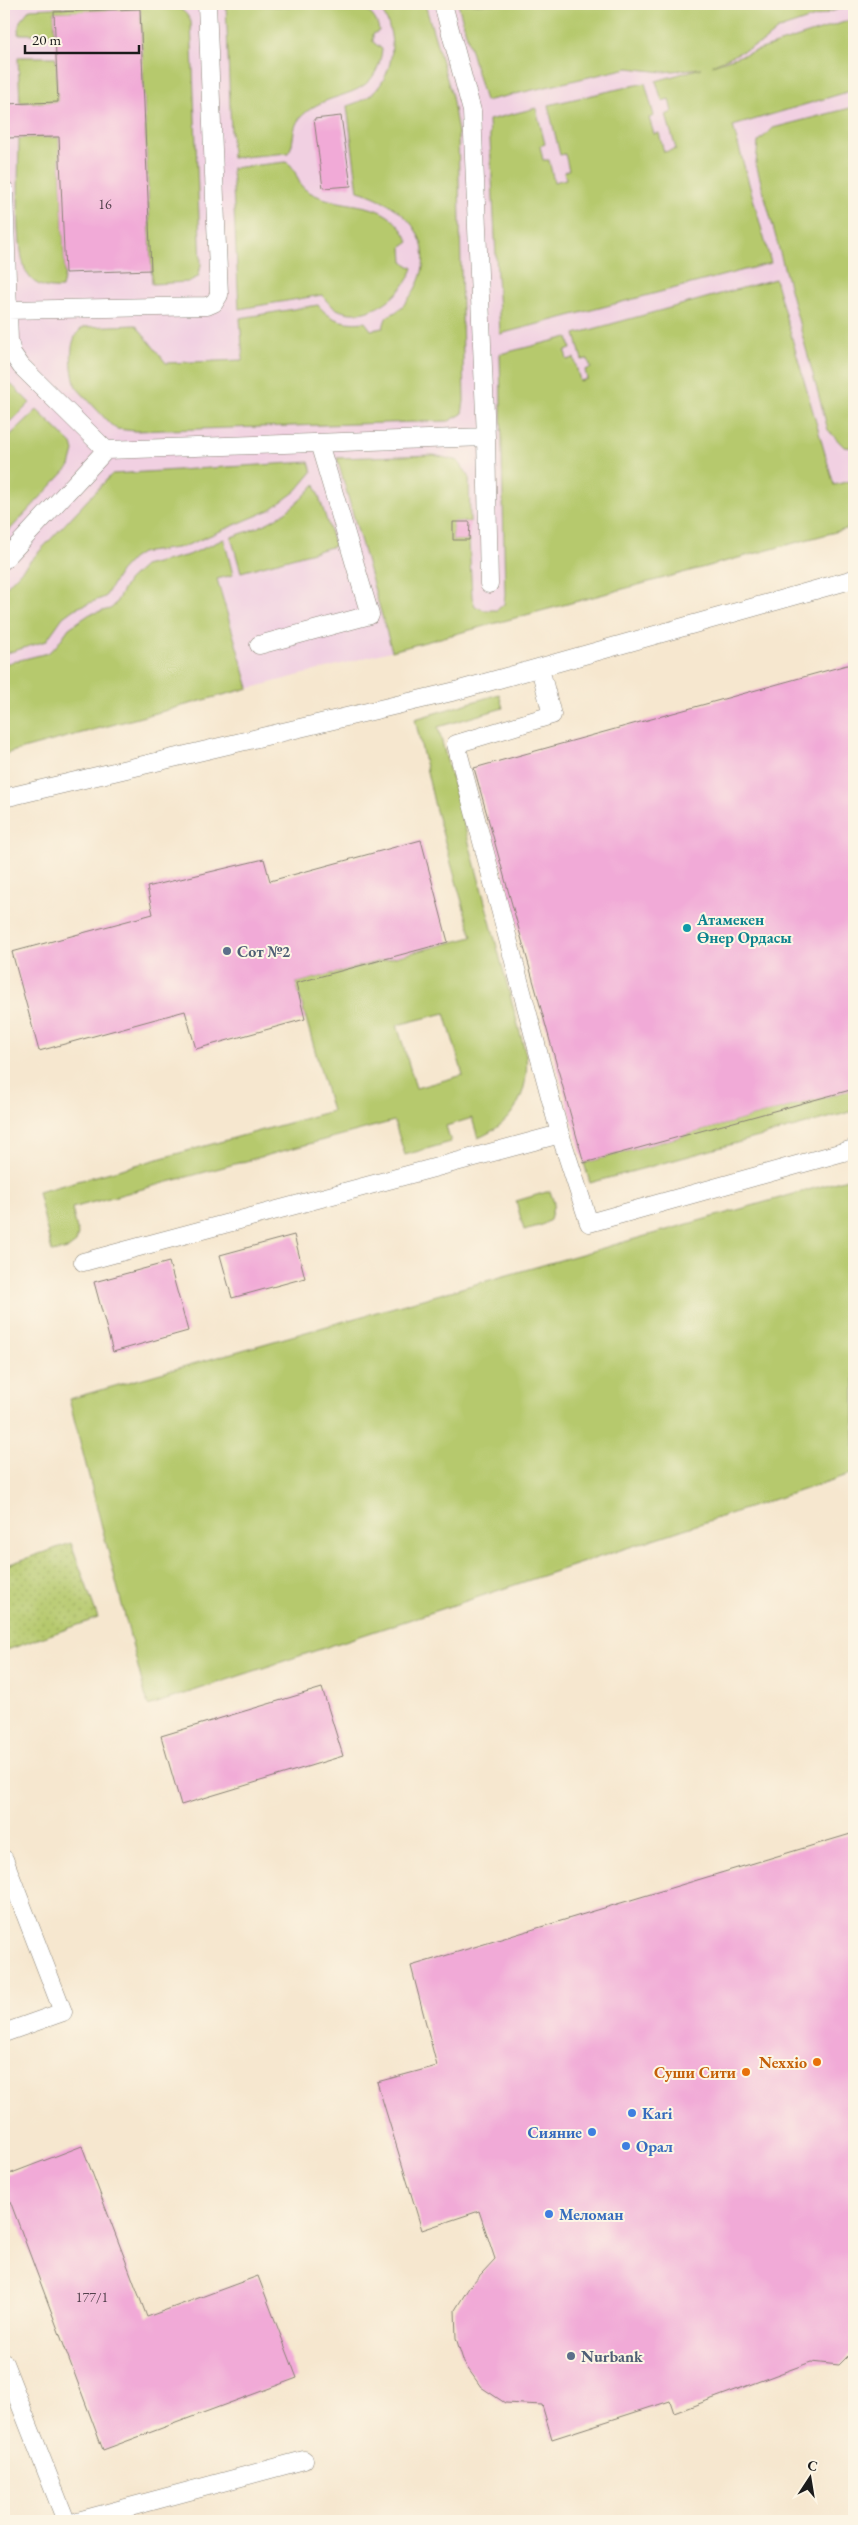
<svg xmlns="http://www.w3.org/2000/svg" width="858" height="2525" font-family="'EB Garamond',serif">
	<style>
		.built { fill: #f1d0e2 }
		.grass { fill: #b6c96d; stroke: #697244; fill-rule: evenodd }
		.park { fill: url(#park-dots); stroke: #697244 }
		.building { fill: #f1aad7 }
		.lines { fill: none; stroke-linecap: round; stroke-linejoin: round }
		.service-casing { stroke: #898276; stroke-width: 19 }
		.service { stroke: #fff; stroke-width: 18 }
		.culture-dot { fill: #0f9aa8; stroke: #fcf5e5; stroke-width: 2 }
		.service-dot { fill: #5c6f8a; stroke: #fcf5e5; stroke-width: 2 }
		.food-dot { fill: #e8710a; stroke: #fcf5e5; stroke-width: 2 }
		.shop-dot { fill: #3f7fe0; stroke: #fcf5e5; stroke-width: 2 }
		.labels { text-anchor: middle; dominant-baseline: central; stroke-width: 4; stroke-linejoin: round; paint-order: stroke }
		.number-label { font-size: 14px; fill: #51404b }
		.culture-label { font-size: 16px; font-weight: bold; fill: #0d838f; stroke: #fcf5e5; text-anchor: start }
		.service-label { font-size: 16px; font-weight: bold; fill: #4e5e75; stroke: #fcf5e5; text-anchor: start }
		.food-label { font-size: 16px; font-weight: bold; fill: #c56008; stroke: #fcf5e5; text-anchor: end }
		.shop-label { font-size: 16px; font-weight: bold; fill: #366cbe; stroke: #fcf5e5; text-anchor: start }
	</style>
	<defs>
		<pattern id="park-dots" width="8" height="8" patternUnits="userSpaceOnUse" patternTransform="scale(1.25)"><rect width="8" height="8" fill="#b6c96d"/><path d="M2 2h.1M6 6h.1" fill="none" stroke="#9cac5e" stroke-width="1.8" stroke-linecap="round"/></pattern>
	</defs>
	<rect width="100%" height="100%" fill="#fcf5e5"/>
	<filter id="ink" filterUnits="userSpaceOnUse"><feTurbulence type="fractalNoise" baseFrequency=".02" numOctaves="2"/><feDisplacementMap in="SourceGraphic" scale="10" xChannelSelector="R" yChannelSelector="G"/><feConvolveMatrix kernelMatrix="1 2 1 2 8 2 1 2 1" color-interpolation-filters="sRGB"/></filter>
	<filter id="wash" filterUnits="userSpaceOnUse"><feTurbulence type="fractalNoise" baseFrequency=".0096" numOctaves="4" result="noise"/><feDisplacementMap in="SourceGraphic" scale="20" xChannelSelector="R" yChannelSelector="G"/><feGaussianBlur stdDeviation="1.12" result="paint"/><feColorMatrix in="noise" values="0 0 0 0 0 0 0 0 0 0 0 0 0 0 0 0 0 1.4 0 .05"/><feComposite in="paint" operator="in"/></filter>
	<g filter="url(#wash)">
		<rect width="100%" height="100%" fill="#f6e7cf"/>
		<!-- built -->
		<path class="built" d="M 4,4 L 854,4 L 854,527 L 4,754 Z"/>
		<!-- grass -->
		<path class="grass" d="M 136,4 C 157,4 182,0 191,22 L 201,265 L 198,277 L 188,282 L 152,284 L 140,10 L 54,12 L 55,34 L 18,34 L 20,21 L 30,9 Z
			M 226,4 L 288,7 L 302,4 L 359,4 C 368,11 378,18 379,31 L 373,34 L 373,42 L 382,49 C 376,105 330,86 301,117 C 290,128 296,143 288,153 L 232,158 Z
			M 376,4 L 425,4 L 452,96 L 458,133 L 464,401 L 462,414 L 449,421 L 135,431 L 117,429 L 111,425 L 76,387 C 71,370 66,337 84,327 L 136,325 L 166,363 L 243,360 L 240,318 L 318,305 C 331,321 345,324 365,322 L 371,330 L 383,328 C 384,325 385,319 387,317 C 388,315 391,315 394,313 C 401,309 407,301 412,294 C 444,244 405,204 358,191 L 347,106 C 359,102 369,98 377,89 C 397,66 397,25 376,4 Z
			M 458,4 L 854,4 L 779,29 L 763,42 L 712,65 L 854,19 L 854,90 L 733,126 L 771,263 L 500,334 L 489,120 L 536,108 L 545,144 L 540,146 L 543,160 L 549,160 L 554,182 L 566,179 L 564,172 L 569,170 L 565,154 L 560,155 L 548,105 L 645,83 L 654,116 L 649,118 L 654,134 L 659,133 L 664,152 L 676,149 L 666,115 L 672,112 L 669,99 L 662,101 L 656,81 L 701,68 L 663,72 L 628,68 L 485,101 Z
			M 18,57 L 56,57 L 58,102 L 20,103 Z
			M 854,107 L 854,448 L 844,447 L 828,430 L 756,164 L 758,142 L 773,128 Z
			M 59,137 L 65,273 L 62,288 C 49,289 36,287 28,275 C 14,256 19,165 19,138 Z
			M 286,162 C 297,166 296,184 306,190 C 344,214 385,192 409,242 L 402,247 L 403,262 L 413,268 C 401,303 348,334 322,295 L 239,309 L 232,168 Z
			M 775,279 L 834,485 L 854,480 L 854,527 L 392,651 L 337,458 L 434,455 L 458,461 L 469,476 L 470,522 L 453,522 L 453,540 L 469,540 L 472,597 L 475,606 L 484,610 L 497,610 L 504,604 L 505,595 L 500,354 L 568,337 L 571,349 L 565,351 L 567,360 L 574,358 L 580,381 L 587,379 L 585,370 L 591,368 L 588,359 L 582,360 L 575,334 Z
			M 4,377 L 30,403 L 11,422 L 7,417 L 9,415 L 4,410 Z
			M 37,410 L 72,444 L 74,451 L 70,466 L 4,536 L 4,441 Z
			M 309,462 L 312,472 L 296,491 L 270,510 L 183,547 L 141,553 L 132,559 L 120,572 L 105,597 L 74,609 L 63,617 L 46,641 L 4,654 L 4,589 L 112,474 Z
			M 315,484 L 335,546 L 241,572 L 231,537 C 269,525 289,514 315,484 Z
			M 224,539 L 233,575 L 217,579 L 249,688 L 4,754 L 4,664 L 48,653 L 57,645 L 69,628 L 90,614 L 110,609 L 114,606 L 128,581 L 144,566 L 189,555 Z
			M 499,694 L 503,708 L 438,727 L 526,1055 C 530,1093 513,1124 478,1138 L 472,1118 L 446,1126 L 451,1142 L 405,1155 L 394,1121 L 72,1208 L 78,1234 L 76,1243 L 68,1249 L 52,1252 L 38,1192 L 332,1111 L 296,983 L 472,937 L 435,807 L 415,719 ZM 445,1013 L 463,1075 L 416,1088 L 397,1025 Z
			M 854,1089 L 854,1111 L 590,1183 L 584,1163 Z
			M 854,1177 L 854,1473 L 148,1706 L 69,1399 Z
			M 550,1191 L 554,1203 L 550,1220 L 542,1225 L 524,1230 L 516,1201 Z"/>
		<!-- park -->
		<path class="park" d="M 71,1543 L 98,1618 L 4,1651 L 4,1566 Z"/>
		<g id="blocks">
			<!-- building -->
			<path class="building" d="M 140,9 L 151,270 L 65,273 L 59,137 L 4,138 L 4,104 L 58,102 L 54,12 Z
				M 341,116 L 351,186 L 323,188 L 314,119 Z
				M 453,522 L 470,522 L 469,540 L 453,540 Z
				M 854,663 L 854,1089 L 584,1163 L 474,768 Z
				M 421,840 L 448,942 L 296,983 L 305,1019 L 196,1049 L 185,1011 L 39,1051 L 12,952 L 153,914 L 147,887 L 264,859 L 270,881 Z
				M 294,1235 L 305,1278 L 232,1298 L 220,1255 Z
				M 169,1262 L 188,1331 L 113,1352 L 94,1282 Z
				M 322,1688 L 343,1756 L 181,1805 L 161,1736 Z
				M 854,1833 L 854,2350 L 839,2365 L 811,2362 L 674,2413 L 670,2401 L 552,2439 L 542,2405 L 505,2403 L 481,2387 L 464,2363 L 456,2338 L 455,2310 L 470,2286 L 495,2259 L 479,2211 L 422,2230 L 377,2082 L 437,2066 L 411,1966 Z
				M 82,2146 L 147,2317 L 258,2276 L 297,2378 L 103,2450 L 4,2185 L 4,2176 Z"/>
		</g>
	</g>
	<g filter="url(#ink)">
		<use href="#blocks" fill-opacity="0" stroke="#898276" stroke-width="1"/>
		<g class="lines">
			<!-- service casing -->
			<g class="service-casing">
				<path id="service" d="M 443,4 L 472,111 L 486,437 L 489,584
					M 4,189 L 9,341 L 12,353 L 21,366 L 106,450
					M 8,310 L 207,306 L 214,303 L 219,295 L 207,4
					M 4,560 L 106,450 L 486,437
					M 259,645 L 370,615 L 319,443
					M 540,668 L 552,715 L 456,744 L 560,1134 L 589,1223 L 854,1149
					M 4,798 L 456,691 L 854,579
					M 83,1262 L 560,1134
					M 4,1859 L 63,2012 L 4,2033
					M 4,2363 L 66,2521
					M 78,2521 L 304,2460"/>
			</g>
			<!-- service -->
			<use href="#service" class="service"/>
		</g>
	</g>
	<!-- markers -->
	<circle class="culture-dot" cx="687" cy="928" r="5"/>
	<g class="service-dot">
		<circle cx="227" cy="951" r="5"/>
		<circle cx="571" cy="2356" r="5"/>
	</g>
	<g class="food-dot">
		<circle cx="817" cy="2062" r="5"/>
		<circle cx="746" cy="2072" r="5"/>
	</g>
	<g class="shop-dot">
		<circle cx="632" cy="2113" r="5"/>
		<circle cx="592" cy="2132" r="5"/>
		<circle cx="626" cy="2146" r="5"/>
		<circle cx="549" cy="2214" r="5"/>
	</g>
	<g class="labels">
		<!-- number labels -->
		<g class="number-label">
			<text x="105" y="204">16</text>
			<text x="92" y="2297">177/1</text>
		</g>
		<!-- culture labels -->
		<g class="culture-label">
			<text x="697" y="919">Атамекен<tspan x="697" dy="18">Өнер Ордасы</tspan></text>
		</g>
		<!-- service labels -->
		<g class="service-label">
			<text x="237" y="951">Сот №2</text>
			<text x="581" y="2356">Nurbank</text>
		</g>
		<!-- food labels -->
		<g class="food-label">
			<text x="807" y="2062">Nexxio</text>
			<text x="736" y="2072">Суши Сити</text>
		</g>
		<!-- shop labels -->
		<g class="shop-label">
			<text x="642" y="2113">Kari</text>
			<text x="582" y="2132" text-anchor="end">Сияние</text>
			<text x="636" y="2146">Орал</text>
			<text x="559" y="2214">Меломан</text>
		</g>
	</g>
	<!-- margin -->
	<rect width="858" height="2525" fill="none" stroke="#fcf5e5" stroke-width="20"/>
	<!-- north arrow -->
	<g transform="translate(810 2478) rotate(12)" stroke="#fcf5e5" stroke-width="4" paint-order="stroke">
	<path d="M0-4L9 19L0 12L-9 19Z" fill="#1c1c1c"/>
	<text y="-8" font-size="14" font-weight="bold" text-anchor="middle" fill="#1c1c1c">С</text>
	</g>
	<!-- scale -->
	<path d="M25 45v8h114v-8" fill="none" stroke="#1c1c1c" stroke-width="2.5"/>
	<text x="32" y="45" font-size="15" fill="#1c1c1c" stroke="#fcf5e5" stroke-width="4" paint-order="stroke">20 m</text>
</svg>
